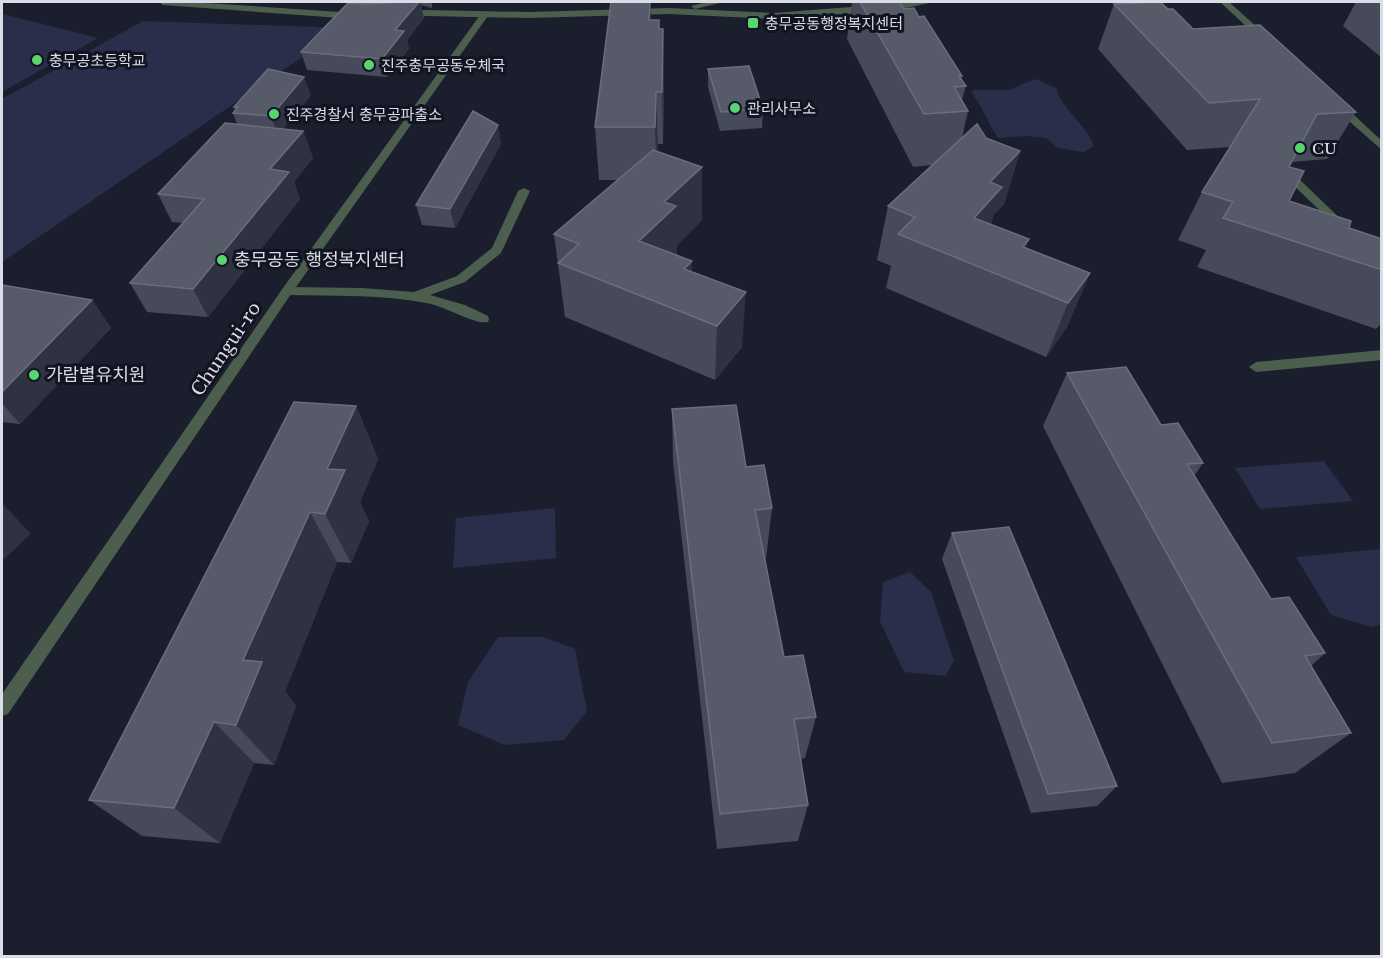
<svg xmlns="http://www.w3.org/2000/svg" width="1383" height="958" font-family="'Libre Baskerville','Noto Sans KR',serif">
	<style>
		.green { fill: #2a2e4b }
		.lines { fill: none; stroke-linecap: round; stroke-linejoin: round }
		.service { fill: #4c5f4e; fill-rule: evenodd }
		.minor { fill: #4c5f4e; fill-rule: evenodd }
		.tertiary { fill: #4c5f4e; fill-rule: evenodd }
		.wall { fill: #464a5a }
		.shaded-wall { fill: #2e3241 }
		.building { fill: #565a69; stroke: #6b6e7c; stroke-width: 1.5 }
		.poi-dot { fill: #58d570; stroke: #121422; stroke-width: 2 }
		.labels { text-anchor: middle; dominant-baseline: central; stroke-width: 6; stroke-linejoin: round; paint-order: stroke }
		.far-poi-label { font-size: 15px; fill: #dadce6; stroke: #121422; text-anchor: start }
		.poi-label { font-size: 18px; fill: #dadce6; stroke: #121422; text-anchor: start }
		.street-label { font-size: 18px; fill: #dadce6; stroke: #121422 }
	</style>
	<rect width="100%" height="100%" fill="#1b1e2c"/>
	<!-- green -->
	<path class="green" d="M 2,14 L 98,38 L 2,92 Z
		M 143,21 L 345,28 L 2,262 L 2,99 Z
		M 1035,79 L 1056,88 C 1064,112 1085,123 1094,146 L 1084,152 L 1058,148 L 1046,138 L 1026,136 L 998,138 C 988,123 982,106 971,92 L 974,90 L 1009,90 Z
		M 1324,461 L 1353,501 L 1260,509 L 1235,468 Z
		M 555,508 L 556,558 L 453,568 L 456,518 Z
		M 1381,549 L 1381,624 L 1371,627 L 1331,615 L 1296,557 Z
		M 910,572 L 931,592 L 954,660 L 946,676 L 904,672 L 880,621 L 883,582 Z
		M 498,637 L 544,637 L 575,649 L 587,711 L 564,740 L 505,745 L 458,725 L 468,682 Z"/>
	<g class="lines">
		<!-- service -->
		<path class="service" d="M 1292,175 L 1296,176 L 1347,225 L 1347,229 L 1339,229 L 1288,180 L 1287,178 Z
			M 524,188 L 530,191 L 501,253 L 465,282 L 430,295 L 465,305 L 488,316 L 489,319 L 488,322 C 476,325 445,307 431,304 C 384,294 335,296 287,295 L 281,291 L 287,287 L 362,288 L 414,292 L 457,276 L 492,248 L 518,191 Z
			M 1382,350 L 1382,360 L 1256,372 L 1249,367 L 1256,362 Z"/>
		<!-- minor -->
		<path class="minor" d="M 1220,2 L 1229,2 L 1267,36 L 1267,40 L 1261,40 Z
			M 483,11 L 490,13 L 291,294 L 8,714 L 2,716 L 2,694 L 283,288 Z
			M 1333,103 L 1341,103 L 1382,141 L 1382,150 L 1333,107 Z"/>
		<!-- tertiary -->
		<path class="tertiary" d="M 159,2 L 192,2 L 355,13 L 359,16 L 355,19 L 163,5 Z
			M 707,2 L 724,2 L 695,9 L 691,6 Z
			M 916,2 L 934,2 L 891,11 L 773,19 L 669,14 L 529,18 L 426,16 L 402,18 L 398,15 L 402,12 L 426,10 L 529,12 L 669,8 L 773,13 Z"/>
	</g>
	<!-- wall -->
	<path class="wall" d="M 363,2 L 432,2 L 432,8 L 421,5 L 424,18 L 407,40 L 409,49 L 387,77 L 307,70 L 301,52 L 364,4 Z
		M 650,2 L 651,20 L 659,29 L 664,80 L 663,144 L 658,144 L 658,151 L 702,220 L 677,245 L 677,255 L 692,272 L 742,347 L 715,380 L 565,317 L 554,234 L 617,180 L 599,180 L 595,127 Z
		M 852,2 L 899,2 L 904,9 L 962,76 L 961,78 L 966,86 L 962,100 L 968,111 L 962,138 L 986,138 L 1020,151 L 1004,204 L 994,214 L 991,224 L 1026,248 L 1090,273 L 1067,327 L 1046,357 L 886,288 L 891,266 L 877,260 L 888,206 L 932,165 L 913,167 L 847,39 Z
		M 1356,2 L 1382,2 L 1382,58 L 1343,26 Z
		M 1114,4 L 1168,9 L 1193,29 L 1356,112 L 1327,159 L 1292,162 L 1289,167 L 1289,201 L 1349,228 L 1382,239 L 1382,323 L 1376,329 L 1197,267 L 1206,250 L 1178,240 L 1202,192 L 1230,147 L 1187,150 L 1098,49 Z
		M 708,69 L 763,109 L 762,128 L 720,131 L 708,87 Z
		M 311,95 L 283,129 L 303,131 L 313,158 L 294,182 L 300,199 L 208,317 L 147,312 L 130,283 L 183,223 L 172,222 L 158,194 L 237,124 L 233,113 L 235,110 L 234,107 Z
		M 501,144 L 455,228 L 422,225 L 416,205 Z
		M 2,285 L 92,300 L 111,328 L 20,424 L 2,422 Z
		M 1067,373 L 1161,425 L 1203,463 L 1194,476 L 1271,599 L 1325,653 L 1311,666 L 1351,733 L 1295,773 L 1222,783 L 1043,426 Z
		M 356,406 L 378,459 L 360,502 L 369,521 L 351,563 L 337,562 L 285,691 L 296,706 L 274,765 L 254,763 L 220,843 L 142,836 L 89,800 Z
		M 672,409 L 746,467 L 772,508 L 766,559 L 765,559 L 784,657 L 816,717 L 805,758 L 800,759 L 808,805 L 798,841 L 717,849 L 673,462 Z
		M 952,533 L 1117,786 L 1097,806 L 1031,813 L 942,559 Z"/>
	<!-- shaded-wall -->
	<path class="shaded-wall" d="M 419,2 L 420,2 L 424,18 L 407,40 L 409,49 L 387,77 L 382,59 L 395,30 Z
		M 650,2 L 652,47 L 649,20 Z
		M 663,29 L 664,80 L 663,144 L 662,92 Z
		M 304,77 L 311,95 L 278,136 L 271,116 Z
		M 656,92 L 658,144 L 657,180 L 655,127 Z
		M 498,125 L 501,144 L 455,228 L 450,209 Z
		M 303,131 L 313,158 L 294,182 L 300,199 L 208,317 L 193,289 L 270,169 Z
		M 1020,151 L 1004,204 L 994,214 L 986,241 L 974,218 L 990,182 Z
		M 702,167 L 702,220 L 677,245 L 677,260 L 639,241 L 664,202 Z
		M 1029,239 L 1015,281 L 1023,247 Z
		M 692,261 L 692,315 L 684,269 Z
		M 1090,273 L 1067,327 L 1046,357 L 1068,303 Z
		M 746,292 L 742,347 L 715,380 L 717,326 Z
		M 92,300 L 111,328 L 20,424 L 2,403 L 2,392 Z
		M 356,406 L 378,459 L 360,502 L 369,521 L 351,563 L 325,514 L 327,469 Z
		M 2,503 L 31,534 L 2,561 Z
		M 310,512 L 337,562 L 285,691 L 296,706 L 274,765 L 236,725 L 243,660 Z
		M 214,722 L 254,763 L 220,843 L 174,808 Z"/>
	<!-- building -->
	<path class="building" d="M 405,2 L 419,2 L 395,30 L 404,31 L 382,59 L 301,52 L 348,3 L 366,4 Z
		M 611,2 L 650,2 L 649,20 L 659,20 L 659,29 L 663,29 L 662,92 L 656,92 L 655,127 L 595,127 Z
		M 860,2 L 899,2 L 904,9 L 914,8 L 919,17 L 924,16 L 962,76 L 959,76 L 966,86 L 954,87 L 968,111 L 924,114 Z
		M 1160,2 L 1168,9 L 1173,9 L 1193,29 L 1260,25 L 1356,112 L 1317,114 L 1289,167 L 1304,171 L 1289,201 L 1351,221 L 1349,228 L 1382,239 L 1382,270 L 1223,218 L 1233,202 L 1202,192 L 1260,99 L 1209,103 L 1114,4 Z
		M 749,66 L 763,109 L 721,112 L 708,69 Z
		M 268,69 L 304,77 L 271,116 L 233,113 L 238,107 L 234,107 Z
		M 473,111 L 498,125 L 450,209 L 416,205 Z
		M 225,123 L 303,131 L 270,169 L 289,172 L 193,289 L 130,283 L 204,199 L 158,194 Z
		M 977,124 L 986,138 L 1020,151 L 990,182 L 1002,187 L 974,218 L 1029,239 L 1023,247 L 1090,273 L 1068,303 L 898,234 L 915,217 L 888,206 Z
		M 653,150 L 702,167 L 664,202 L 676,206 L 639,241 L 692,261 L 684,269 L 746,292 L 717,326 L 558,263 L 579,244 L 554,234 Z
		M 2,285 L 92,300 L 2,392 Z
		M 1126,367 L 1161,425 L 1178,423 L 1203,463 L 1187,464 L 1271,599 L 1289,597 L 1325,653 L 1305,656 L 1351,733 L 1272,743 L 1067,373 Z
		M 294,402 L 356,406 L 327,469 L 345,470 L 325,514 L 310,512 L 243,660 L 262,662 L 236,725 L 214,722 L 174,808 L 89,800 Z
		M 736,405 L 746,467 L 764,465 L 772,508 L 755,510 L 784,657 L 803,655 L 816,717 L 794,719 L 808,805 L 720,814 L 672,409 Z
		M 1009,527 L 1117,786 L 1048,794 L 952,533 Z"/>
	<!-- markers -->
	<g class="poi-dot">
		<rect x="747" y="17" width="12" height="12" rx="3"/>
		<circle cx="37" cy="60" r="6"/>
		<circle cx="369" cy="65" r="6"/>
		<circle cx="735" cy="108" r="6"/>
		<circle cx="274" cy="114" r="6"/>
		<circle cx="1300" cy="148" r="6"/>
		<circle cx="222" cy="260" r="6"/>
		<circle cx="34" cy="375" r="6"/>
	</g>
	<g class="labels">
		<!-- far-poi labels -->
		<g class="far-poi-label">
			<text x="765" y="23">충무공동행정복지센터</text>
			<text x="49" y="60">충무공초등학교</text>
			<text x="381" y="65">진주충무공동우체국</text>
			<text x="747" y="108">관리사무소</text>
			<text x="286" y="114">진주경찰서 충무공파출소</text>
			<text x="1312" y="148">CU</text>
		</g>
		<!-- poi labels -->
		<g class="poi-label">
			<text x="234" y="260">충무공동 행정복지센터</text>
			<text x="46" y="375">가람별유치원</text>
		</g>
		<!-- street labels -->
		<g class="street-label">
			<text transform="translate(226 349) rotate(-56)">Chungui-ro</text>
		</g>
	</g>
	<!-- border -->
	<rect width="1383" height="958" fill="none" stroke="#dadce6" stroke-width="6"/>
</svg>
